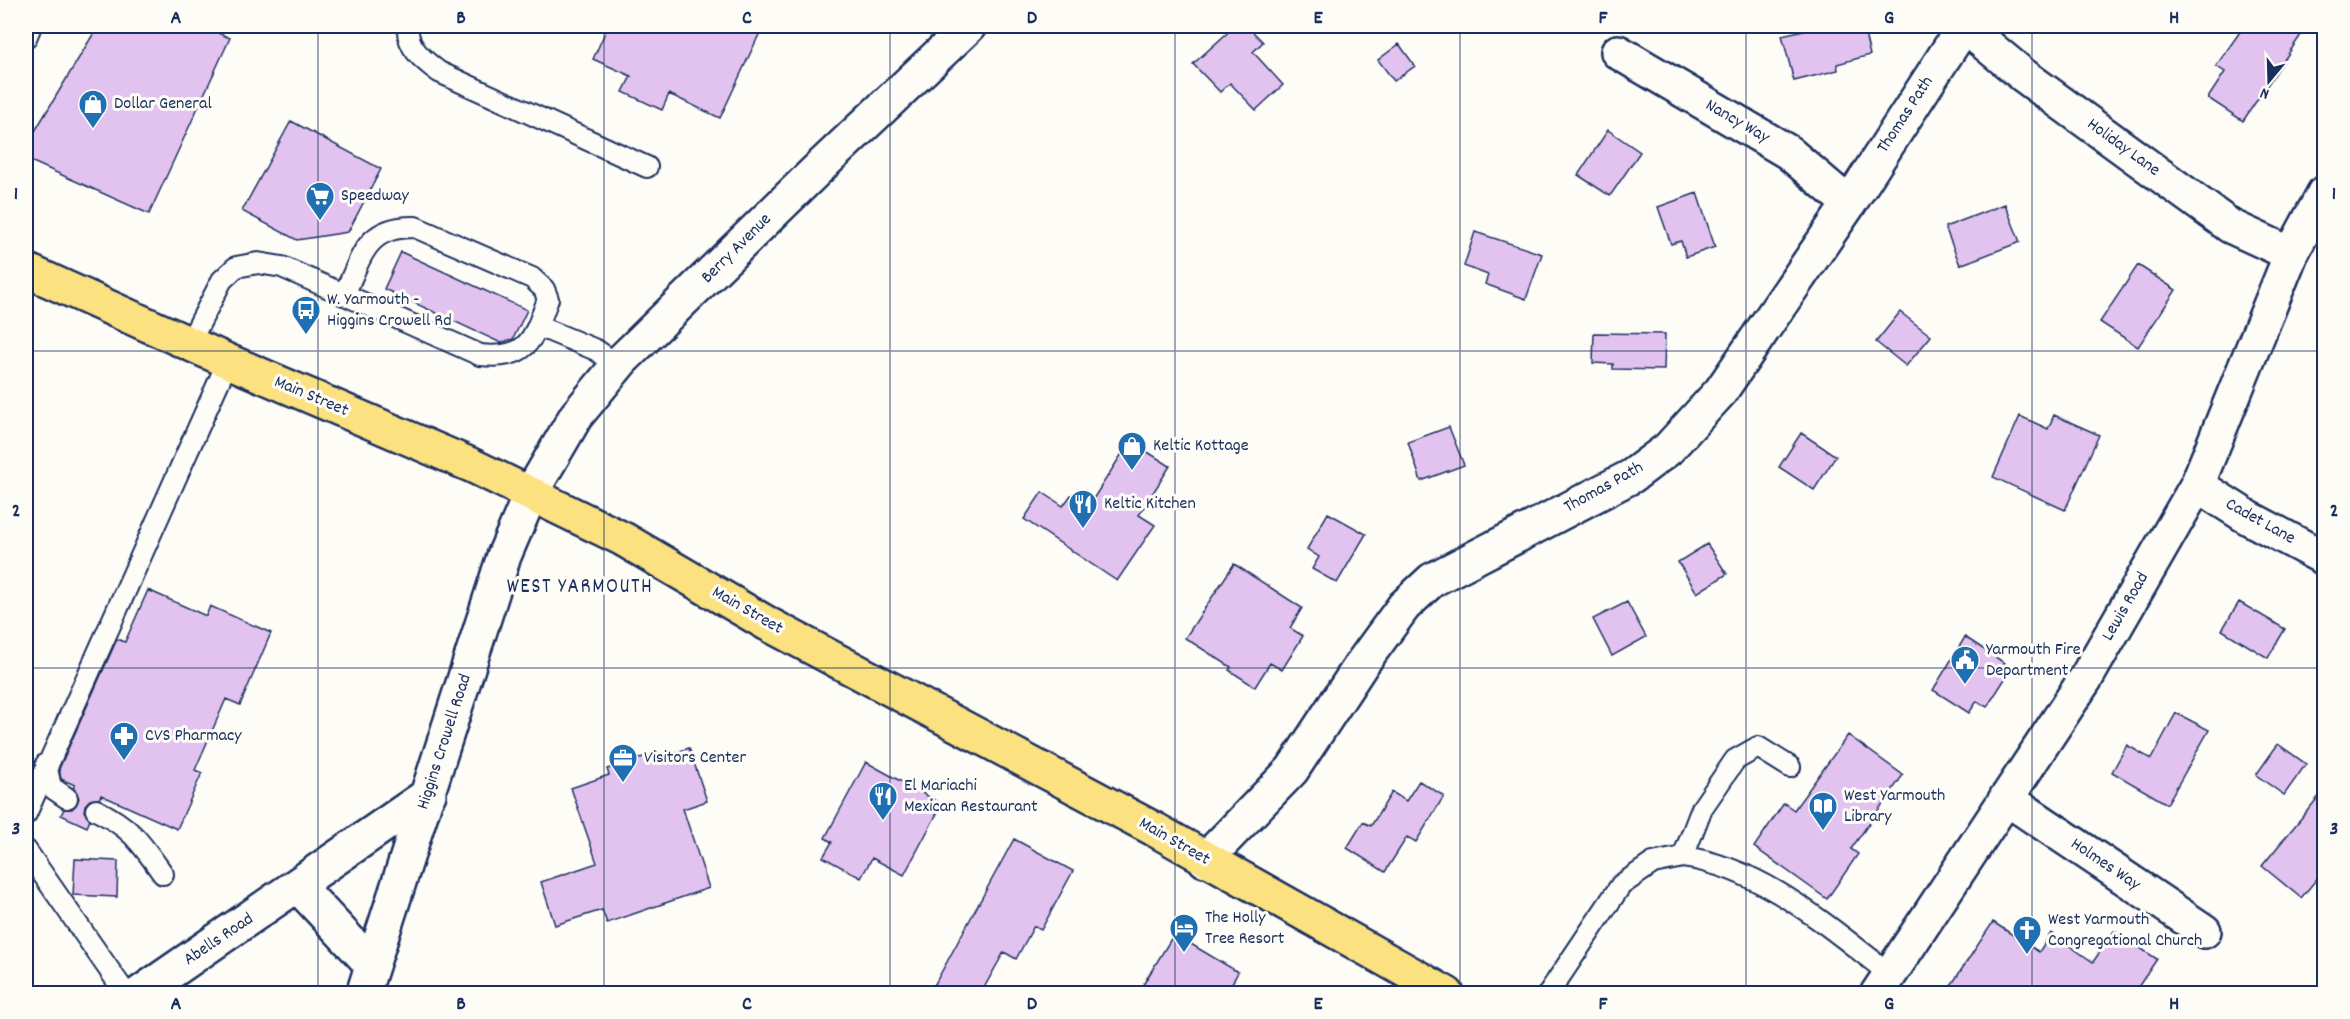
<svg xmlns="http://www.w3.org/2000/svg" width="2350" height="1019" font-family="Dekko,sans-serif">
	<style>
		.building { fill: #e2c3f0; stroke: #1b2f5e; stroke-width: 1.5 }
		.lines { fill: none; stroke-linecap: round; stroke-linejoin: round }
		.lane-casing { stroke: #1b2f5e; stroke-width: 24 }
		.street-casing { stroke: #1b2f5e; stroke-width: 38 }
		.secondary-casing { stroke: #1b2f5e; stroke-width: 38 }
		.primary-casing { stroke: #1b2f5e; stroke-width: 38 }
		.lane { stroke: #fdfcf7; stroke-width: 20 }
		.street { stroke: #fdfcf7; stroke-width: 33 }
		.secondary { stroke: #fdfcf7; stroke-width: 33 }
		.primary { stroke: #fbe180; stroke-width: 33 }
		.grid { fill: none; stroke: #1b2f5e; stroke-width: 1.5; stroke-opacity: 0.55 }
		.labels { text-anchor: middle; dominant-baseline: central; stroke-width: 6; stroke-linejoin: round; paint-order: stroke }
		.poi-label { font-size: 18px; fill: #1b2f5e; stroke: #fdfcf7; text-anchor: start }
		.street-label { font-size: 18px; fill: #1b2f5e; stroke: #fdfcf7 }
		.quarter-label { font-size: 21px; letter-spacing: 1.5px; fill: #1b2f5e; stroke: #fdfcf7 }
		.neatline { fill: none; stroke: #1b2f5e; stroke-width: 2 }
		.grid-label { font-size: 20px; text-anchor: middle; font-weight: bold; fill: #1b2f5e }
	</style>
	<rect width="100%" height="100%" fill="#fdfcf7"/>
	<filter id="ink" filterUnits="userSpaceOnUse"><feTurbulence type="fractalNoise" baseFrequency=".0167" numOctaves="2"/><feDisplacementMap in="SourceGraphic" scale="12" xChannelSelector="R" yChannelSelector="G"/><feConvolveMatrix kernelMatrix="1 2 1 2 8 2 1 2 1" color-interpolation-filters="sRGB"/></filter>
	<g filter="url(#ink)">
		<!-- building -->
		<path class="building" d="M 98,26 L 201,26 L 230,38 L 149,214 L 26,159 L 26,146 Z
			M 608,26 L 763,26 L 720,118 L 669,94 L 662,110 L 623,92 L 631,76 L 593,59 Z
			M 1235,26 L 1247,26 L 1263,42 L 1253,52 L 1283,85 L 1256,110 L 1230,83 L 1220,92 L 1193,64 Z
			M 1821,26 L 1863,26 L 1870,55 L 1837,64 L 1838,70 L 1794,81 L 1782,35 Z
			M 2244,26 L 2307,26 L 2243,121 L 2208,98 L 2225,72 L 2216,66 Z
			M 1399,44 L 1415,66 L 1394,81 L 1378,60 Z
			M 291,121 L 381,169 L 348,232 L 297,240 L 242,211 Z
			M 1608,130 L 1640,152 L 1610,196 L 1578,175 Z
			M 1697,193 L 1715,247 L 1686,257 L 1681,241 L 1671,244 L 1658,207 Z
			M 2005,204 L 2020,242 L 1960,265 L 1945,227 Z
			M 1475,232 L 1542,254 L 1526,299 L 1485,284 L 1488,275 L 1464,266 Z
			M 401,252 L 527,310 L 513,339 L 501,343 L 384,289 Z
			M 2138,265 L 2176,290 L 2138,347 L 2100,322 Z
			M 1900,312 L 1931,336 L 1906,366 L 1876,342 Z
			M 1594,333 L 1665,334 L 1664,370 L 1613,369 L 1613,364 L 1593,363 Z
			M 2054,415 L 2099,435 L 2065,510 L 1993,477 L 2020,416 L 2048,429 Z
			M 1449,427 L 1464,465 L 1421,481 L 1408,442 Z
			M 1801,433 L 1836,456 L 1814,490 L 1779,467 Z
			M 1130,441 L 1170,466 L 1139,515 L 1155,525 L 1117,581 L 1024,519 L 1042,492 L 1063,506 L 1071,495 L 1088,507 Z
			M 1328,513 L 1366,534 L 1337,583 L 1312,569 L 1319,557 L 1307,549 Z
			M 1707,544 L 1727,574 L 1697,593 L 1678,562 Z
			M 1234,564 L 1302,608 L 1290,628 L 1303,636 L 1282,670 L 1270,663 L 1255,687 L 1229,670 L 1231,667 L 1185,638 Z
			M 148,590 L 206,616 L 210,606 L 271,633 L 240,705 L 226,699 L 195,770 L 202,773 L 177,829 L 101,795 L 99,799 L 90,800 L 85,805 L 84,811 L 90,820 L 87,827 L 61,815 L 64,809 L 72,809 L 76,805 L 79,798 L 73,788 L 75,785 L 61,779 L 59,769 L 117,639 L 125,642 Z
			M 1627,602 L 1646,637 L 1612,656 L 1593,619 Z
			M 2239,602 L 2285,629 L 2268,658 L 2222,630 Z
			M 1965,637 L 2012,668 L 1987,707 L 1977,701 L 1969,713 L 1933,690 Z
			M 2176,713 L 2209,730 L 2167,804 L 2112,772 L 2127,745 L 2151,759 Z
			M 1848,735 L 1903,775 L 1851,849 L 1858,854 L 1827,899 L 1754,847 L 1784,803 L 1794,810 Z
			M 2278,744 L 2306,764 L 2284,795 L 2256,775 Z
			M 689,748 L 707,801 L 683,809 L 709,888 L 607,923 L 602,910 L 555,925 L 541,882 L 597,863 L 571,788 L 609,775 L 607,769 L 658,752 L 660,758 Z
			M 866,762 L 942,804 L 904,875 L 872,858 L 861,878 L 823,857 L 832,842 L 825,838 Z
			M 1419,781 L 1444,796 L 1416,842 L 1407,837 L 1385,872 L 1347,848 L 1363,822 L 1371,826 L 1392,792 L 1406,801 Z
			M 2325,789 L 2325,869 L 2301,898 L 2262,866 Z
			M 1014,839 L 1073,871 L 1041,930 L 1034,926 L 1016,959 L 1004,952 L 981,993 L 930,993 Z
			M 75,859 L 118,861 L 117,897 L 73,895 Z
			M 1993,922 L 2039,952 L 2051,933 L 2093,962 L 2114,931 L 2157,959 L 2134,993 L 1946,993 Z
			M 1174,934 L 1238,972 L 1227,993 L 1138,993 Z"/>
		<g class="lines">
			<!-- lane casing -->
			<g class="lane-casing">
				<path id="lane" d="M 408,26 C 406,47 423,60 439,72 L 647,167
					M 26,38 L 31,26
					M 538,326 L 596,350 L 618,365
					M 189,344 L 222,280 L 236,267 L 258,263 L 282,267 L 480,355 C 528,360 533,340 548,299 L 544,289 L 532,278 L 415,227 C 366,226 362,256 344,295
					M 46,764 L 51,787 L 67,798
					M 1790,767 L 1758,747 L 1735,760 L 1702,808 L 1683,857 C 1763,868 1827,926 1890,974
					M 96,810 C 132,828 140,842 163,874
					M 26,814 L 228,361
					M 26,850 L 126,994
					M 1548,994 L 1621,885 L 1653,863 L 1683,857"/>
			</g>
			<!-- street casing -->
			<g class="street-casing">
				<path id="street" d="M 1964,26 L 2023,75 L 2230,226 L 2291,254
					M 1618,52 L 1788,152 L 1849,204
					M 2197,485 L 2249,518 L 2324,558
					M 2006,798 L 2204,931
					M 1205,860 L 1292,770 L 1363,662 L 1404,606 L 1432,580 L 1632,476 L 1668,449 L 1721,391 L 1849,204 L 1964,26
					M 1877,994 L 2086,678 L 2197,485 L 2291,254 L 2324,193"/>
			</g>
			<!-- secondary casing -->
			<g class="secondary-casing">
				<path id="secondary" d="M 298,886 L 372,965
					M 139,994 L 429,794
					M 363,994 L 504,556 L 531,493 L 576,416 L 622,360 L 822,165 L 969,26"/>
			</g>
			<!-- primary casing -->
			<g class="primary-casing">
				<path id="primary" d="M 26,270 L 228,361 L 471,465 L 623,539 L 768,624 L 1154,829 L 1447,994"/>
			</g>
			<!-- lane -->
			<use href="#lane" class="lane"/>
			<!-- street -->
			<use href="#street" class="street"/>
			<!-- secondary -->
			<use href="#secondary" class="secondary"/>
			<!-- primary -->
			<use href="#primary" class="primary"/>
		</g>
	</g>
	<!-- grid -->
	<path class="grid" d="M 318,26 L 318,994M 604,26 L 604,994M 890,26 L 890,994M 1175,26 L 1175,994M 1460,26 L 1460,994M 1746,26 L 1746,994M 2032,26 L 2032,994M 26,351 L 2324,351M 26,668 L 2324,668"/>
	<!-- icons -->
	<defs>
		<g id="shop-pin" transform="scale(1.5)"><path d="M0 17L-7.5 6A9.5 9.5 0 1 1 7.5 6Z" fill="#1f6fb2" stroke="#fdfcf7"/><path d="M-5-2.5h2.3a2.7 3.5 0 0 1 5.4 0H5L5.5 6h-11ZM-1.5-2.5h3a1.5 2.3 0 0 0-3 0Z" fill="#fff"/></g>
		<g id="supermarket-pin" transform="scale(1.5)"><path d="M0 17L-7.5 6A9.5 9.5 0 1 1 7.5 6Z" fill="#1f6fb2" stroke="#fdfcf7"/><path d="M-6-5.5h2.5l.6 2H6L4.5 2H-2.5L-4.4-4H-6ZM-1.5 3.2a1.3 1.3 0 1 0 .1 0ZM3 3.2a1.3 1.3 0 1 0 .1 0Z" fill="#fff"/></g>
		<g id="bus-pin" transform="scale(1.5)"><path d="M0 17L-7.5 6A9.5 9.5 0 1 1 7.5 6Z" fill="#1f6fb2" stroke="#fdfcf7"/><path d="M-5-6H5V4H4V6H2V4H-2V6H-4V4H-5ZM-3.5-4V0h7V-4ZM-3.5 1.2v1.5H-2V1.2ZM2 1.2v1.5H3.5V1.2Z" fill="#fff"/></g>
		<g id="restaurant-pin" transform="scale(1.5)"><path d="M0 17L-7.5 6A9.5 9.5 0 1 1 7.5 6Z" fill="#1f6fb2" stroke="#fdfcf7"/><path d="M-5-6h1v4h1v-4h1v4h1v-4h1v5L-1.5 .5V6h-2V.5L-5-1ZM5-6V6H3V1.5H1.5Q1.5-4 5-6Z" fill="#fff"/></g>
		<g id="civic-pin" transform="scale(1.5)"><path d="M0 17L-7.5 6A9.5 9.5 0 1 1 7.5 6Z" fill="#1f6fb2" stroke="#fdfcf7"/><path d="M-.6-6.5H3V-4.5H.6V-3L4-1V1h2V6H-6V1h2V-1L-.6-3ZM-1.2 2.5V6h2.4V2.5Z" fill="#fff"/></g>
		<g id="pharmacy-pin" transform="scale(1.5)"><path d="M0 17L-7.5 6A9.5 9.5 0 1 1 7.5 6Z" fill="#1f6fb2" stroke="#fdfcf7"/><path d="M-2-6h4v4h4v4h-4v4h-4v-4h-4v-4h4Z" fill="#fff"/></g>
		<g id="office-pin" transform="scale(1.5)"><path d="M0 17L-7.5 6A9.5 9.5 0 1 1 7.5 6Z" fill="#1f6fb2" stroke="#fdfcf7"/><path d="M-6-3h4V-5.5h4V-3h4V5H-6ZM-1-4.5V-3h2v-1.5ZM-6 0V1H6V0Z" fill="#fff"/></g>
		<g id="library-pin" transform="scale(1.5)"><path d="M0 17L-7.5 6A9.5 9.5 0 1 1 7.5 6Z" fill="#1f6fb2" stroke="#fdfcf7"/><path d="M-6-4Q-3-5.5-.7-3.5V5Q-3 3-6 4ZM6-4Q3-5.5 .7-3.5V5Q3 3 6 4Z" fill="#fff"/></g>
		<g id="hotel-pin" transform="scale(1.5)"><path d="M0 17L-7.5 6A9.5 9.5 0 1 1 7.5 6Z" fill="#1f6fb2" stroke="#fdfcf7"/><path d="M-6-4.5h1.5V1H6V5H4.5V3h-9V5H-6ZM-4 0a1.8 1.8 0 1 1 3.6 0ZM.5 0V-2.5h3Q6-2.5 6 0Z" fill="#fff"/></g>
		<g id="church-pin" transform="scale(1.5)"><path d="M0 17L-7.5 6A9.5 9.5 0 1 1 7.5 6Z" fill="#1f6fb2" stroke="#fdfcf7"/><path d="M-1.2-6h2.4v3.5h3.3v2.4h-3.3V6h-2.4V-.1h-3.3v-2.4h3.3Z" fill="#fff"/></g>
	</defs>
	<g fill-rule="evenodd">
		<use href="#shop-pin" x="93" y="104"/>
		<use href="#supermarket-pin" x="320" y="196"/>
		<use href="#bus-pin" x="306" y="310"/>
		<use href="#shop-pin" x="1132" y="446"/>
		<use href="#restaurant-pin" x="1083" y="504"/>
		<use href="#civic-pin" x="1965" y="660"/>
		<use href="#pharmacy-pin" x="124" y="736"/>
		<use href="#office-pin" x="623" y="758"/>
		<use href="#restaurant-pin" x="883" y="796"/>
		<use href="#library-pin" x="1823" y="806"/>
		<use href="#hotel-pin" x="1184" y="928"/>
		<use href="#church-pin" x="2027" y="930"/>
	</g>
	<g class="labels">
		<!-- poi labels -->
		<g class="poi-label">
			<text x="114" y="104">Dollar General</text>
			<text x="341" y="196">Speedway</text>
			<text x="327" y="300">W. Yarmouth -<tspan x="327" dy="21">Higgins Crowell Rd</tspan></text>
			<text x="1153" y="446">Keltic Kottage</text>
			<text x="1104" y="504">Keltic Kitchen</text>
			<text x="1986" y="650">Yarmouth Fire<tspan x="1986" dy="21">Department</tspan></text>
			<text x="145" y="736">CVS Pharmacy</text>
			<text x="644" y="758">Visitors Center</text>
			<text x="904" y="786">El Mariachi<tspan x="904" dy="21">Mexican Restaurant</tspan></text>
			<text x="1844" y="796">West Yarmouth<tspan x="1844" dy="21">Library</tspan></text>
			<text x="1205" y="918">The Holly<tspan x="1205" dy="21">Tree Resort</tspan></text>
			<text x="2048" y="920">West Yarmouth<tspan x="2048" dy="21">Congregational Church</tspan></text>
		</g>
		<!-- street labels -->
		<g class="street-label">
			<text transform="translate(1906 115) rotate(-57)">Thomas Path</text>
			<text transform="translate(1737 122) rotate(30)">Nancy Way</text>
			<text transform="translate(2123 148) rotate(36)">Holiday Lane</text>
			<text transform="translate(737 249) rotate(-45)">Berry Avenue</text>
			<text transform="translate(311 397) rotate(23)">Main Street</text>
			<text transform="translate(1604 488) rotate(-29)">Thomas Path</text>
			<text transform="translate(2260 522) rotate(29)">Cadet Lane</text>
			<text transform="translate(2126 607) rotate(-60)">Lewis Road</text>
			<text transform="translate(747 611) rotate(30)">Main Street</text>
			<text transform="translate(445 742) rotate(-72)">Higgins Crowell Road</text>
			<text transform="translate(1174 842) rotate(30)">Main Street</text>
			<text transform="translate(2105 865) rotate(34)">Holmes Way</text>
			<text transform="translate(219 940) rotate(-34)">Abells Road</text>
		</g>
		<!-- quarter labels -->
		<g class="quarter-label">
			<text x="580" y="588">WEST YARMOUTH</text>
		</g>
	</g>
	<!-- margin -->
	<rect width="2350" height="1019" fill="none" stroke="#fdfcf7" stroke-width="66"/>
	<!-- north arrow -->
	<g transform="translate(2269 81) rotate(199)" stroke="#fdfcf7" stroke-width="4.5" paint-order="stroke">
	<path d="M0-4.5L10 22L0 15L-10 22Z" fill="#1b2f5e"/>
	<text y="-9" font-size="16" font-weight="bold" text-anchor="middle" fill="#1b2f5e">N</text>
	</g>
	<rect x="33" y="33" width="2284" height="953" class="neatline"/>
	<g class="grid-label">
		<text x="176" y="23">A</text>
		<text x="461" y="23">B</text>
		<text x="747" y="23">C</text>
		<text x="1032" y="23">D</text>
		<text x="1318" y="23">E</text>
		<text x="1603" y="23">F</text>
		<text x="1889" y="23">G</text>
		<text x="2174" y="23">H</text>
		<text x="16" y="199">1</text>
		<text x="2334" y="199">1</text>
		<text x="16" y="516">2</text>
		<text x="2334" y="516">2</text>
		<text x="16" y="834">3</text>
		<text x="2334" y="834">3</text>
		<text x="176" y="1009">A</text>
		<text x="461" y="1009">B</text>
		<text x="747" y="1009">C</text>
		<text x="1032" y="1009">D</text>
		<text x="1318" y="1009">E</text>
		<text x="1603" y="1009">F</text>
		<text x="1889" y="1009">G</text>
		<text x="2174" y="1009">H</text>
	</g>
</svg>
